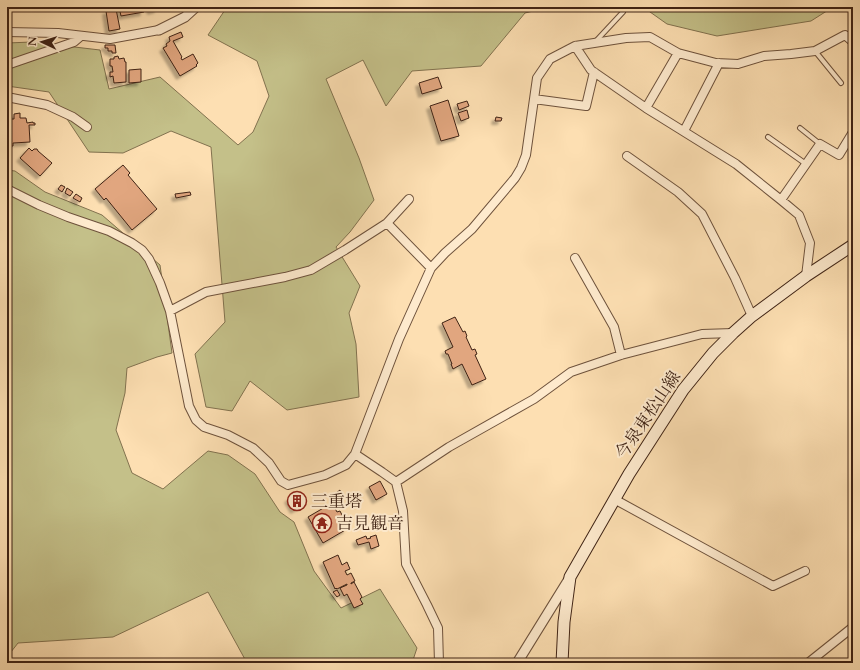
<svg xmlns="http://www.w3.org/2000/svg" width="860" height="670" font-family="Cardo,'Noto Serif JP',serif">
	<style>
		.green { fill: #c4c089; stroke: #82724f }
		.building { fill: #e1a67f; stroke: #3f2315; filter: url(#shadow) }
		.lines { fill: none; stroke-linecap: round; stroke-linejoin: round }
		.service-casing { stroke: #6e523c; stroke-width: 6 }
		.minor-casing { stroke: #6e523c; stroke-width: 10 }
		.tertiary-casing { stroke: #6e523c; stroke-width: 11 }
		.secondary-casing { stroke: #3f2315; stroke-width: 13 }
		.service { stroke: #feeacd; stroke-width: 4 }
		.minor { stroke: #feeacd; stroke-width: 8 }
		.tertiary { stroke: #feeacd; stroke-width: 9 }
		.secondary { stroke: #feeacd; stroke-width: 11 }
		.labels { text-anchor: middle; dominant-baseline: central; stroke-width: 4; stroke-linejoin: round; paint-order: stroke }
		.street-label { font-size: 17px; fill: #3f2315; stroke: #feeacd }
		.poi-label { font-size: 17px; fill: #3f2315; stroke: #feeacd; text-anchor: start }
	</style>
	<defs>
		<filter id="shadow"><feDropShadow dx="-3.5" dy="3.5" stdDeviation="1" flood-color="#0004"/></filter>
	</defs>
	<rect width="100%" height="100%" fill="#fddfb2"/>
	<filter id="stains"><feTurbulence type="fractalNoise" baseFrequency=".005" numOctaves="4"/><feColorMatrix values="0 0 0 0 .2 0 0 0 0 .09 0 0 0 0 .02 0 0 0 .5 -.17"/></filter>
	<radialGradient id="worn" r=".72"><stop offset=".6" stop-color="#630" stop-opacity="0"/><stop offset="1" stop-color="#630" stop-opacity=".3"/></radialGradient>
	<!-- green -->
	<path class="green" d="M 227,7 L 549,7 L 525,13 L 481,66 L 412,71 L 386,106 L 363,60 L 326,79 L 359,158 L 374,200 L 350,232 L 336,247 L 360,286 L 349,313 L 356,344 L 359,397 L 287,410 L 250,381 L 232,411 L 206,407 L 195,354 L 225,322 L 211,147 L 171,131 L 123,153 L 89,152 L 49,92 L 7,86 L 7,43 L 32,42 L 100,50 L 109,89 L 160,77 L 238,145 L 253,132 L 269,96 L 257,61 L 208,35 Z
		M 643,7 L 833,7 L 811,21 L 717,36 L 667,24 Z
		M 7,170 L 15,171 L 45,192 L 102,215 L 160,265 L 172,353 L 157,357 L 127,368 L 125,393 L 116,430 L 132,473 L 163,489 L 208,451 L 228,455 L 255,474 L 280,512 L 294,522 L 314,571 L 341,608 L 380,589 L 417,648 L 412,663 L 247,663 L 208,592 L 113,637 L 18,643 L 7,657 Z"/>
	<!-- building -->
	<path class="building" d="M 119,7 L 143,7 L 144,12 L 121,16 Z
		M 150,7 L 157,7 L 158,9 L 151,11 Z
		M 116,9 L 120,29 L 109,31 L 106,11 Z
		M 181,32 L 183,37 L 173,41 L 182,57 L 181,58 L 182,60 L 193,54 L 198,63 L 196,65 L 197,66 L 180,76 L 163,48 L 167,46 L 166,44 L 170,41 L 169,37 Z
		M 105,45 L 115,45 L 116,53 L 112,53 L 112,51 L 108,51 L 108,48 L 105,48 Z
		M 118,56 L 119,59 L 124,58 L 125,62 L 126,62 L 126,82 L 114,83 L 113,76 L 110,77 L 110,72 L 113,72 L 112,66 L 110,66 L 110,59 L 114,59 L 114,57 Z
		M 141,69 L 141,82 L 129,83 L 129,70 Z
		M 438,77 L 442,88 L 422,94 L 419,83 Z
		M 448,100 L 459,136 L 441,141 L 430,106 Z
		M 467,101 L 469,106 L 459,110 L 457,104 Z
		M 467,110 L 469,118 L 461,121 L 458,113 Z
		M 20,113 L 20,118 L 26,118 L 27,123 L 33,122 L 33,123 L 35,123 L 35,125 L 29,125 L 30,142 L 13,143 L 13,146 L 7,146 L 7,119 L 14,119 L 14,114 Z
		M 496,117 L 502,118 L 501,121 L 495,121 Z
		M 29,148 L 32,151 L 34,149 L 37,149 L 38,151 L 52,163 L 40,176 L 20,158 Z
		M 123,165 L 130,173 L 128,175 L 157,209 L 132,230 L 106,198 L 104,200 L 95,189 Z
		M 61,185 L 65,187 L 62,192 L 58,189 Z
		M 67,188 L 73,192 L 70,196 L 65,193 Z
		M 190,192 L 191,195 L 176,198 L 175,194 Z
		M 76,194 L 82,198 L 80,202 L 73,198 Z
		M 455,317 L 463,332 L 465,331 L 467,336 L 466,337 L 472,350 L 475,349 L 477,354 L 475,355 L 486,379 L 472,385 L 462,364 L 453,369 L 451,364 L 452,364 L 448,354 L 446,354 L 445,351 L 453,347 L 442,323 Z
		M 380,481 L 387,494 L 376,500 L 369,487 Z
		M 340,490 L 342,494 L 338,497 L 336,493 Z
		M 299,493 L 305,504 L 294,510 L 288,499 Z
		M 332,503 L 337,512 L 340,511 L 344,519 L 342,520 L 347,529 L 323,543 L 308,517 Z
		M 376,535 L 379,546 L 371,549 L 369,542 L 358,545 L 356,540 L 366,536 L 367,539 L 371,538 L 370,537 Z
		M 338,555 L 342,565 L 347,562 L 350,569 L 345,571 L 347,575 L 351,573 L 355,581 L 351,583 L 351,584 L 354,582 L 362,597 L 360,599 L 363,604 L 354,608 L 347,594 L 344,596 L 340,588 L 347,585 L 347,584 L 337,589 L 336,588 L 335,589 L 323,562 Z
		M 337,590 L 340,595 L 337,597 L 333,592 Z"/>
	<g class="lines">
		<!-- service casing -->
		<g class="service-casing">
			<path id="service" d="M 596,41 L 623,12
				M 815,51 L 841,83
				M 800,128 L 820,144
				M 768,137 L 806,164"/>
		</g>
		<!-- minor casing -->
		<g class="minor-casing">
			<path id="minor" d="M 7,32 L 58,33 L 110,39 L 159,30
				M 575,46 L 591,70 L 646,108 L 736,164 L 781,200 L 799,215 L 810,243 L 806,276
				M 7,65 L 74,42 L 81,36
				M 7,97 L 47,105 L 73,117 L 87,127
				M 534,99 L 586,106 L 594,72
				M 646,108 L 678,53
				M 684,131 L 719,63
				M 627,156 L 678,192 L 702,214 L 735,278 L 752,316
				M 7,189 L 39,205 L 68,217 L 109,231 L 132,243 L 142,250 L 149,259 L 160,283 L 170,311 L 189,406 L 196,420 L 204,427 L 228,435 L 253,448 L 269,463 L 281,481 L 288,485 L 325,475 L 346,465 L 355,454 L 399,339 L 431,268 L 445,253 L 472,229 L 515,178 L 521,168 L 526,155 L 537,78 L 550,59 L 575,46 L 626,38 L 650,37 L 678,53 L 716,63 L 738,64 L 764,56 L 791,54 L 815,51 L 845,35 L 853,42
				M 781,200 L 820,144 L 839,155 L 853,132
				M 387,223 L 409,199
				M 575,258 L 614,327 L 621,355
				M 170,311 L 206,292 L 285,277 L 311,270 L 345,250 L 387,223 L 431,268
				M 355,454 L 382,472 L 396,482 L 403,511 L 406,564 L 427,605 L 438,628 L 439,663
				M 396,482 L 449,447 L 534,399 L 571,372 L 621,355 L 702,334 L 733,333
				M 614,499 L 773,586 L 805,571
				M 808,663 L 853,627"/>
		</g>
		<!-- tertiary casing -->
		<g class="tertiary-casing">
			<path id="tertiary" d="M 159,30 L 185,17 L 196,7
				M 517,663 L 569,579"/>
		</g>
		<!-- secondary casing -->
		<g class="secondary-casing">
			<path id="secondary" d="M 562,663 L 564,622 L 570,577 L 629,474 L 683,390 L 713,353 L 733,333 L 752,316 L 806,276 L 853,245"/>
		</g>
		<!-- service -->
		<use href="#service" class="service"/>
		<!-- minor -->
		<use href="#minor" class="minor"/>
		<!-- tertiary -->
		<use href="#tertiary" class="tertiary"/>
		<!-- secondary -->
		<use href="#secondary" class="secondary"/>
	</g>
	<!-- icons -->
	<defs>
		<g id="building-ring" transform="scale(1)"><circle r="9.5" fill="#feeacd" stroke="#8f2418" stroke-width="1.5"/><path d="M-4-6H4V6H1V3H-1V6H-4ZM-2.5-4.3h1.7v1.8h-1.7ZM.8-4.3h1.7v1.8H.8ZM-2.5-1h1.7V.8h-1.7ZM.8-1h1.7V.8H.8Z" fill="#8f2418"/></g>
		<g id="temple-ring" transform="scale(1)"><circle r="9.5" fill="#feeacd" stroke="#8f2418" stroke-width="1.5"/><path d="M0-6L5-2H3V0L6.5 2.5H4V6H1.5V3h-3V6H-4V2.5H-6.5L-3 0V-2H-5Z" fill="#8f2418"/></g>
	</defs>
	<g fill-rule="evenodd">
		<use href="#building-ring" x="297" y="501"/>
		<use href="#temple-ring" x="322" y="523"/>
	</g>
	<g class="labels">
		<!-- street labels -->
		<g class="street-label">
			<text transform="translate(648 415) rotate(-56)">今泉東松山線</text>
		</g>
		<!-- poi labels -->
		<g class="poi-label">
			<text x="311" y="501">三重塔</text>
			<text x="336" y="523">吉見観音</text>
		</g>
	</g>
	<!-- margin -->
	<rect width="860" height="670" fill="none" stroke="#fddfb2" stroke-width="24"/>
	<rect x="8" y="8" width="844" height="654" fill="none" stroke="#3f2315" stroke-width="2"/>
	<rect x="12" y="12" width="836" height="646" fill="none" stroke="#3f2315"/>
	<!-- north arrow -->
	<g transform="translate(42 42) rotate(274)" stroke="#feeacd" stroke-width="3" paint-order="stroke">
	<path d="M0-3L7 15L0 10L-7 15Z" fill="#3f2315"/>
	<text y="-6" font-size="11" font-weight="bold" text-anchor="middle" fill="#3f2315">N</text>
	</g>
	<rect width="100%" height="100%" filter="url(#stains)"/>
	<rect width="100%" height="100%" fill="url(#worn)"/>
</svg>
